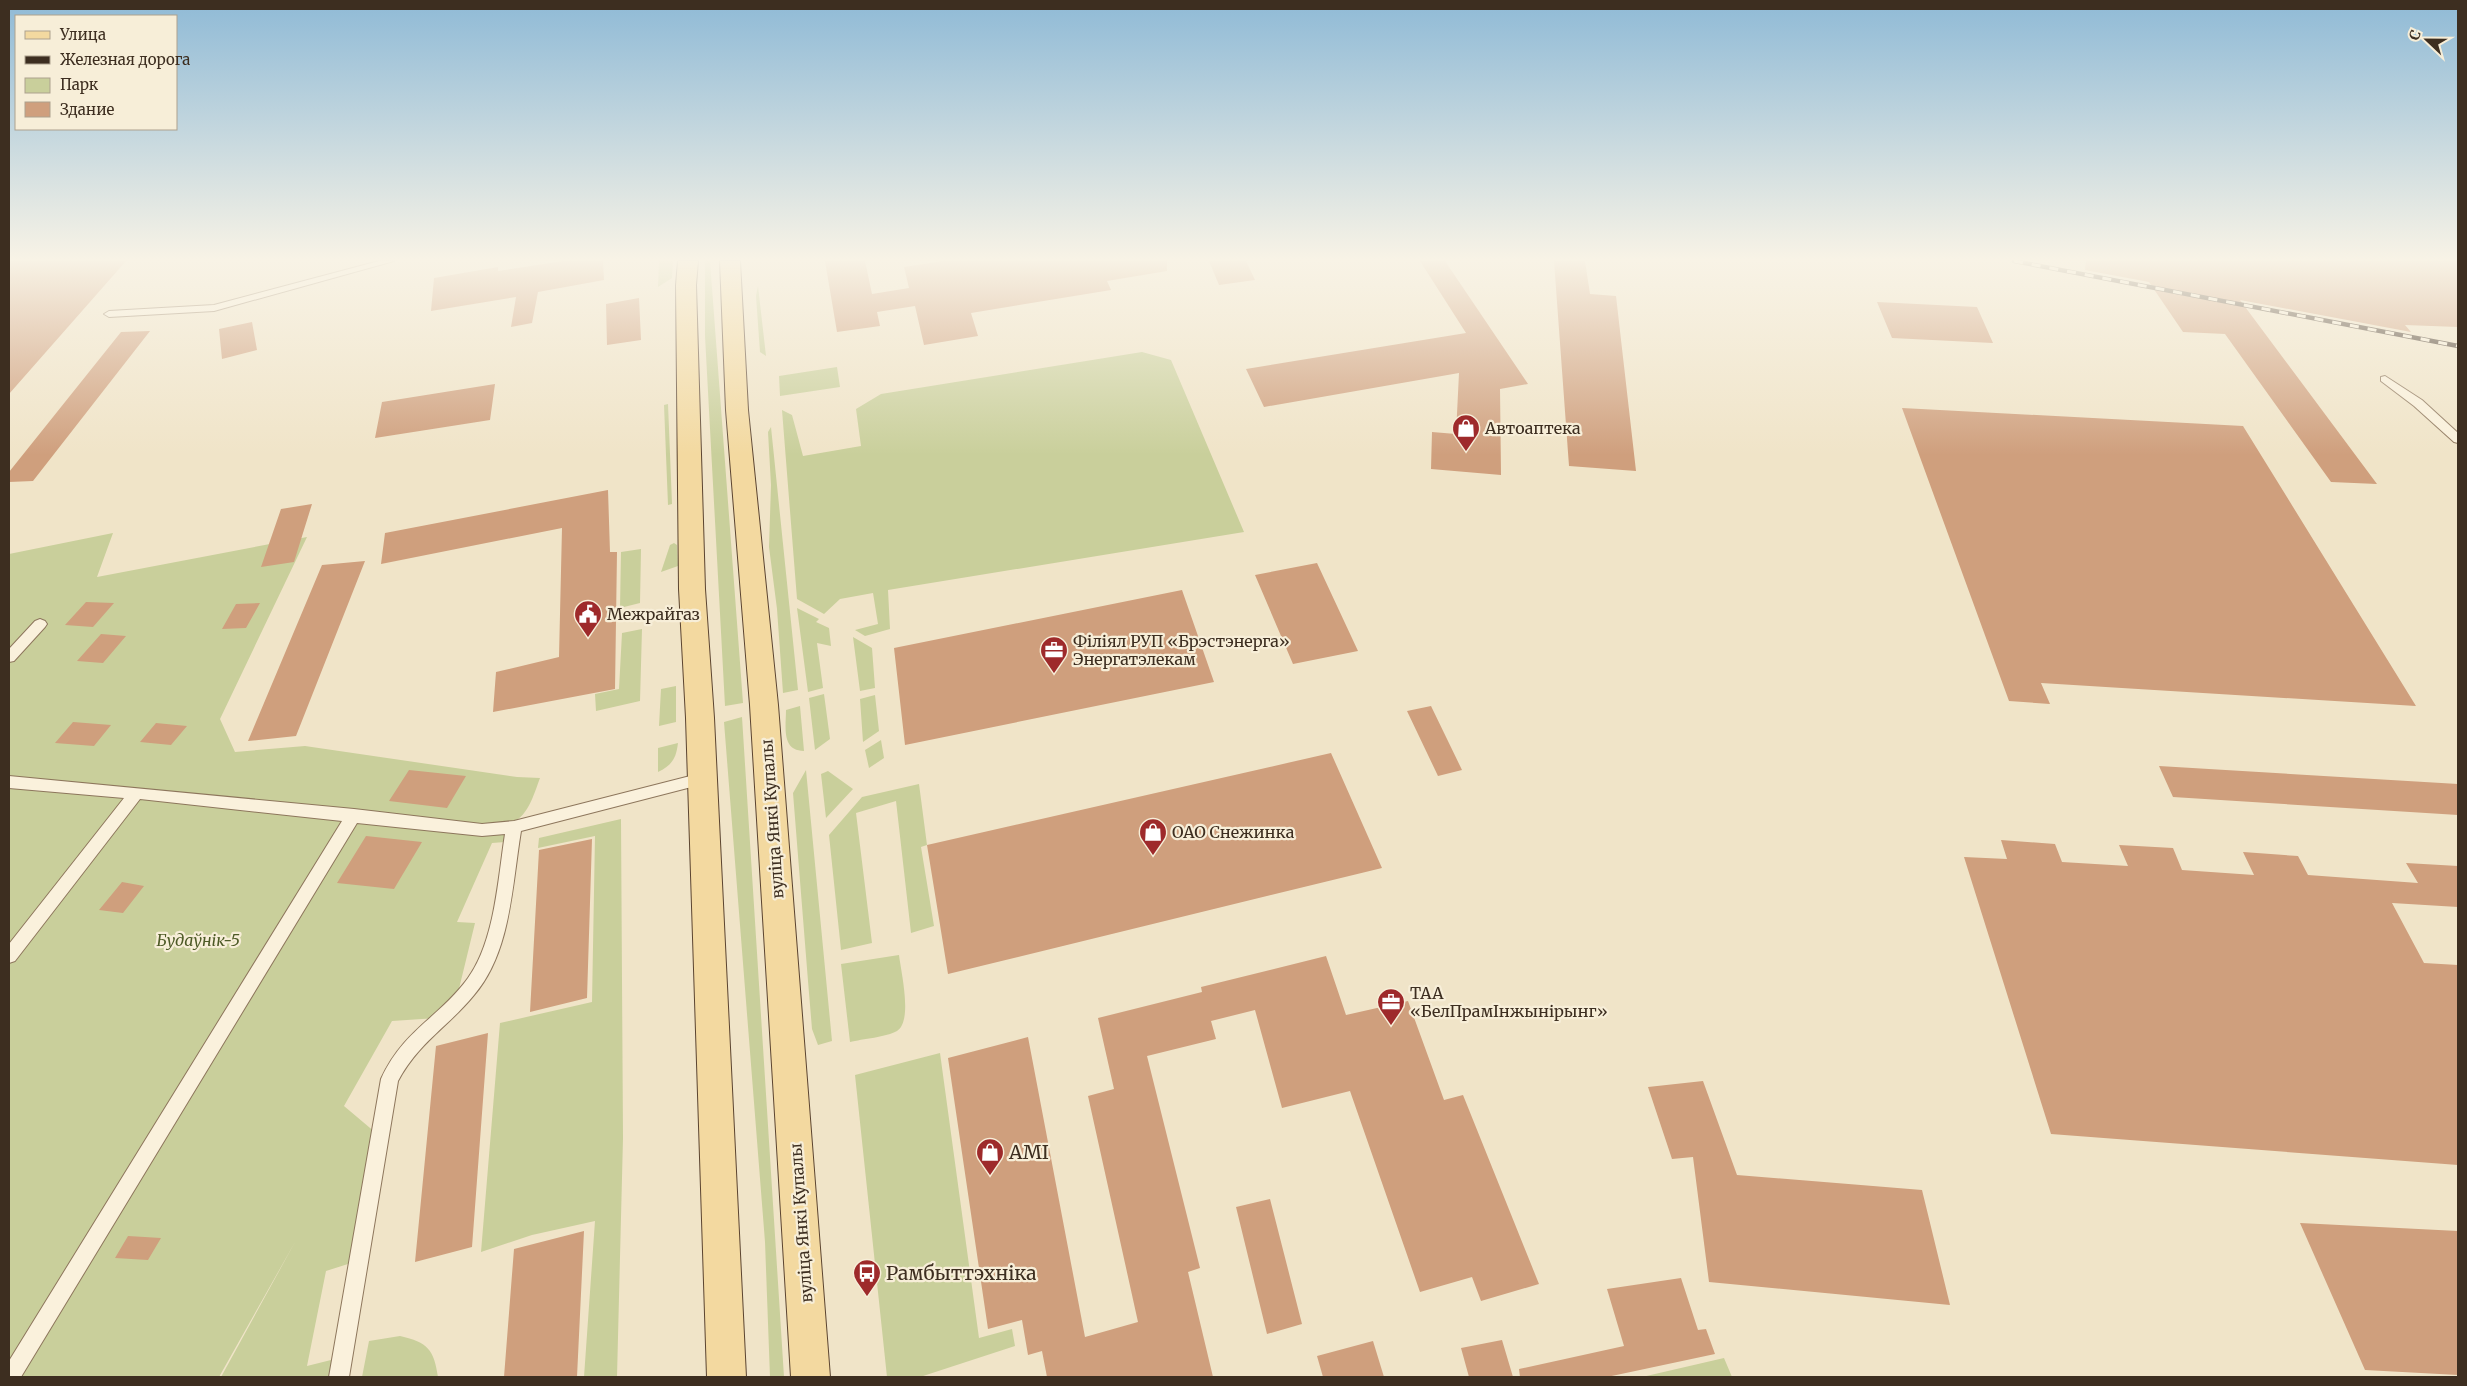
<svg xmlns="http://www.w3.org/2000/svg" width="2467" height="1386" font-family="Merriweather,serif">
	<style>
		.green { fill: #c9cf9b }
		.building { fill: #cf9f7d }
		.lines { fill: none; stroke-linecap: round; stroke-linejoin: round }
		.lane-casing { stroke: #8d765c; stroke-width: 2 }
		.primary-casing { stroke: #5b4430; stroke-width: 2 }
		.lane { fill: #faf1dc; fill-rule: evenodd }
		.primary { fill: #f3d9a0; fill-rule: evenodd }
		.rail-casing { stroke: #3d2e20; stroke-width: 4.5 }
		.rail { stroke: #f7eed8; stroke-width: 3; stroke-dasharray: 9; stroke-linecap: butt }
		.labels { text-anchor: middle; dominant-baseline: central; stroke-width: 4.5; stroke-linejoin: round; paint-order: stroke }
		.poi-label { font-size: 16px; fill: #3d2e20; stroke: #f7eed8; text-anchor: start }
		.street-label { font-size: 16px; fill: #3d2e20; stroke: #f7eed8 }
		.park-label { font-size: 16px; font-style: italic; fill: #4d5a26; stroke: #f7eed8 }
		.near-poi-label { font-size: 19px; fill: #3d2e20; stroke: #f7eed8; text-anchor: start }
	</style>
	<rect width="100%" height="100%" fill="#f0e4c8"/>
	<!-- green -->
	<path class="green" d="M 659,261 L 673,261 L 672,278 L 658,287 Z
		M 705,261 L 710,261 L 743,703 L 725,706 L 705,336 Z
		M 758,286 L 766,356 L 760,352 L 756,296 Z
		M 1142,352 L 1171,360 L 1244,532 L 888,590 L 890,629 L 865,636 L 855,630 L 878,624 L 873,593 L 840,599 L 824,614 L 797,599 L 782,410 L 792,415 L 803,456 L 861,446 L 856,409 L 881,394 Z
		M 837,367 L 840,387 L 780,396 L 779,376 Z
		M 668,404 L 672,504 L 668,505 L 664,405 Z
		M 771,427 L 798,690 L 783,693 L 777,609 L 769,547 L 771,485 L 768,432 Z
		M 113,533 L 97,577 L 307,537 L 220,719 L 235,752 L 305,746 L 517,777 L 540,778 C 534,794 527,821 507,824 C 501,825 493,823 487,823 L 480,834 L 508,833 L 505,842 L 492,843 L 457,922 L 475,923 L 457,997 L 437,1018 L 392,1021 L 344,1106 L 376,1133 L 348,1264 L 326,1271 L 307,1366 L 335,1359 L 331,1377 L 221,1377 L 295,1242 L 219,1377 L 9,1377 L 9,554 Z
		M 674,543 L 677,545 L 678,566 L 661,572 L 670,545 Z
		M 641,549 L 640,603 L 620,608 L 621,552 Z
		M 797,608 L 819,619 L 816,622 L 829,628 L 831,646 L 817,643 L 823,688 L 808,692 Z
		M 642,629 L 640,701 L 596,711 L 595,694 L 619,689 L 622,633 Z
		M 853,637 L 872,648 L 875,688 L 860,691 Z
		M 676,686 L 676,722 L 659,726 L 661,689 Z
		M 824,694 L 830,739 L 815,750 L 809,698 Z
		M 875,695 L 879,731 L 863,742 L 860,699 Z
		M 800,706 L 804,751 C 781,751 786,726 786,710 Z
		M 742,717 L 784,1377 L 770,1377 L 765,1242 L 724,722 Z
		M 881,740 L 884,758 L 869,768 L 865,750 Z
		M 678,743 C 676,759 672,765 658,772 L 658,748 Z
		M 806,770 L 832,1041 L 818,1045 L 812,1029 L 808,981 L 793,793 Z
		M 828,771 L 853,789 L 826,818 L 821,774 Z
		M 919,784 L 927,845 L 921,847 L 934,926 L 911,933 L 896,801 L 856,813 L 872,943 L 841,950 L 829,835 L 862,797 Z
		M 621,819 L 623,1138 L 617,1377 L 584,1377 L 595,1221 L 532,1235 L 481,1252 L 500,1023 L 592,1002 L 595,836 L 538,848 L 539,838 Z
		M 899,955 C 901,972 913,1021 897,1031 C 887,1037 862,1039 850,1042 L 841,964 Z
		M 940,1053 L 979,1338 L 1012,1329 L 1015,1346 L 920,1377 L 887,1377 L 855,1075 Z
		M 400,1336 C 428,1342 434,1350 438,1377 L 362,1377 L 369,1341 Z
		M 1724,1358 L 1732,1377 L 1642,1377 Z"/>
	<!-- building -->
	<path class="building" d="M 9,261 L 126,261 L 9,394 Z
		M 563,261 L 603,261 L 604,280 L 538,292 L 532,323 L 511,327 L 516,297 L 431,311 L 434,278 L 498,267 L 498,271 Z
		M 825,261 L 865,261 L 872,294 L 909,288 L 904,267 L 943,261 L 1167,261 L 1167,271 L 1107,281 L 1111,290 L 971,313 L 978,336 L 924,345 L 915,306 L 877,312 L 880,326 L 837,332 Z
		M 1209,261 L 1246,261 L 1255,280 L 1219,285 Z
		M 1420,261 L 1445,261 L 1528,384 L 1500,389 L 1501,475 L 1431,469 L 1432,432 L 1456,434 L 1459,373 L 1264,407 L 1246,369 L 1466,333 Z
		M 1554,261 L 1585,261 L 1590,294 L 1616,296 L 1636,471 L 1569,466 Z
		M 2086,261 L 2458,261 L 2458,327 L 2405,325 L 2411,332 L 2240,300 L 2377,484 L 2331,482 L 2225,334 L 2183,332 L 2149,282 L 2085,270 Z
		M 639,298 L 641,340 L 607,345 L 606,304 Z
		M 1877,302 L 1977,307 L 1993,343 L 1892,338 Z
		M 252,322 L 257,350 L 222,359 L 219,329 Z
		M 150,331 L 33,481 L 9,482 L 9,472 L 121,332 Z
		M 495,384 L 490,420 L 375,438 L 382,402 Z
		M 1902,408 L 2243,426 L 2416,706 L 2041,683 L 2050,704 L 2009,701 Z
		M 608,490 L 610,552 L 617,552 L 615,689 L 493,712 L 496,672 L 559,657 L 562,528 L 381,564 L 385,533 Z
		M 312,504 L 294,562 L 261,567 L 281,509 Z
		M 365,561 L 296,736 L 248,741 L 322,565 Z
		M 1317,563 L 1358,651 L 1293,664 L 1255,575 Z
		M 1182,590 L 1214,682 L 905,745 L 894,648 Z
		M 86,602 L 114,603 L 93,627 L 65,625 Z
		M 260,603 L 246,628 L 222,629 L 236,604 Z
		M 101,634 L 126,636 L 103,663 L 77,661 Z
		M 1431,706 L 1462,770 L 1438,776 L 1407,711 Z
		M 73,722 L 111,725 L 94,746 L 55,743 Z
		M 156,723 L 187,726 L 171,745 L 140,742 Z
		M 1331,753 L 1382,868 L 948,974 L 927,845 Z
		M 2159,766 L 2458,784 L 2458,815 L 2173,797 Z
		M 409,770 L 466,776 L 447,808 L 389,801 Z
		M 366,836 L 422,842 L 394,889 L 337,883 Z
		M 592,839 L 587,998 L 530,1012 L 539,850 Z
		M 2001,840 L 2055,844 L 2062,862 L 2128,866 L 2119,845 L 2173,848 L 2182,870 L 2254,875 L 2243,852 L 2298,856 L 2308,875 L 2418,883 L 2406,863 L 2458,866 L 2458,907 L 2392,903 L 2424,963 L 2458,965 L 2458,1165 L 2051,1134 L 1964,857 L 2007,859 Z
		M 122,882 L 144,886 L 123,913 L 99,910 Z
		M 1326,956 L 1346,1015 L 1408,1001 L 1444,1100 L 1463,1095 L 1539,1284 L 1481,1301 L 1472,1277 L 1420,1292 L 1350,1091 L 1282,1108 L 1255,1010 L 1211,1021 L 1216,1039 L 1147,1056 L 1200,1268 L 1188,1272 L 1213,1377 L 1047,1377 L 1042,1351 L 1028,1355 L 1022,1320 L 988,1329 L 948,1058 L 1028,1037 L 1085,1337 L 1138,1322 L 1088,1096 L 1114,1089 L 1098,1018 L 1202,992 L 1201,987 Z
		M 488,1033 L 472,1247 L 415,1262 L 436,1046 Z
		M 1703,1081 L 1737,1175 L 1922,1190 L 1950,1305 L 1709,1282 L 1693,1157 L 1672,1159 L 1648,1087 Z
		M 1270,1199 L 1302,1324 L 1267,1334 L 1236,1207 Z
		M 2300,1223 L 2458,1231 L 2458,1375 L 2365,1370 Z
		M 584,1231 L 577,1377 L 504,1377 L 514,1249 Z
		M 128,1236 L 161,1238 L 148,1260 L 115,1258 Z
		M 1681,1278 L 1698,1330 L 1706,1329 L 1715,1354 L 1607,1377 L 1520,1377 L 1519,1369 L 1624,1346 L 1607,1289 Z
		M 1502,1340 L 1513,1377 L 1469,1377 L 1461,1348 Z
		M 1373,1341 L 1384,1377 L 1323,1377 L 1317,1356 Z"/>
	<g class="lines">
		<!-- lane casing -->
		<g class="lane-casing">
			<path id="lane" d="M 379,261 L 394,261 L 214,311 L 109,317 L 104,314 L 109,311 L 214,305 Z
				M 2385,376 L 2422,400 L 2458,433 L 2458,443 L 2454,442 L 2414,406 L 2381,381 L 2381,377 Z
				M 40,619 L 45,621 L 47,624 L 45,627 L 14,661 L 9,662 L 9,649 L 35,621 Z
				M 702,773 L 707,775 L 709,779 L 707,783 L 521,831 C 512,885 511,952 474,995 C 448,1027 419,1042 398,1081 L 349,1377 L 329,1377 L 381,1079 C 403,1030 440,1017 468,978 C 495,941 498,878 505,834 L 482,836 L 357,823 L 21,1377 L 9,1377 L 9,1361 L 342,821 L 140,799 L 15,961 L 9,963 L 9,944 L 124,798 L 9,788 L 9,776 L 354,809 L 482,824 L 514,821 Z"/>
		</g>
		<!-- primary casing -->
		<g class="primary-casing">
			<path id="primary" d="M 678,261 L 698,261 L 696,285 L 705,589 L 714,718 L 746,1377 L 707,1377 L 686,718 L 679,589 L 676,285 Z
				M 720,261 L 740,261 L 748,410 L 778,705 L 830,1377 L 791,1377 L 750,705 L 726,410 Z"/>
		</g>
		<!-- lane -->
		<use href="#lane" class="lane"/>
		<!-- primary -->
		<use href="#primary" class="primary"/>
		<!-- rail casing -->
		<g class="rail-casing">
			<path id="rail" d="M 2014,261 L 2458,346"/>
		</g>
		<!-- rail -->
		<use href="#rail" class="rail"/>
	</g>
	<!-- sky -->
	<linearGradient id="sky" x2="0" y2="1"><stop stop-color="#8fbad6"/><stop offset="0.57" stop-color="#f8f3e6"/><stop offset="1" stop-color="#f8f3e6" stop-opacity="0"/></linearGradient>
	<rect width="2467" height="455" fill="url(#sky)"/>
	<!-- icons -->
	<defs>
		<g id="shop-pin" transform="scale(1.4375)"><path d="M0 17L-7.5 6A9.5 9.5 0 1 1 7.5 6Z" fill="#9e2a2b" stroke="#f7eed8"/><path d="M-5-2.5h2.3a2.7 3.5 0 0 1 5.4 0H5L5.5 6h-11ZM-1.5-2.5h3a1.5 2.3 0 0 0-3 0Z" fill="#fff"/></g>
		<g id="civic-pin" transform="scale(1.4375)"><path d="M0 17L-7.5 6A9.5 9.5 0 1 1 7.5 6Z" fill="#9e2a2b" stroke="#f7eed8"/><path d="M-.6-6.5H3V-4.5H.6V-3L4-1V1h2V6H-6V1h2V-1L-.6-3ZM-1.2 2.5V6h2.4V2.5Z" fill="#fff"/></g>
		<g id="office-pin" transform="scale(1.4375)"><path d="M0 17L-7.5 6A9.5 9.5 0 1 1 7.5 6Z" fill="#9e2a2b" stroke="#f7eed8"/><path d="M-6-3h4V-5.5h4V-3h4V5H-6ZM-1-4.5V-3h2v-1.5ZM-6 0V1H6V0Z" fill="#fff"/></g>
		<g id="bus-pin" transform="scale(1.4375)"><path d="M0 17L-7.5 6A9.5 9.5 0 1 1 7.5 6Z" fill="#9e2a2b" stroke="#f7eed8"/><path d="M-5-6H5V4H4V6H2V4H-2V6H-4V4H-5ZM-3.5-4V0h7V-4ZM-3.5 1.2v1.5H-2V1.2ZM2 1.2v1.5H3.5V1.2Z" fill="#fff"/></g>
	</defs>
	<g fill-rule="evenodd">
		<use href="#shop-pin" x="1466" y="428"/>
		<use href="#civic-pin" x="588" y="614"/>
		<use href="#office-pin" x="1054" y="650"/>
		<use href="#shop-pin" x="1153" y="832"/>
		<use href="#office-pin" x="1391" y="1002"/>
		<use href="#shop-pin" x="990" y="1152"/>
		<use href="#bus-pin" x="867" y="1273"/>
	</g>
	<g class="labels">
		<!-- poi labels -->
		<g class="poi-label">
			<text x="1485" y="428">Автоаптека</text>
			<text x="607" y="614">Межрайгаз</text>
			<text x="1073" y="641">Філіял РУП «Брэстэнерга»<tspan x="1073" dy="18">Энергатэлекам</tspan></text>
			<text x="1172" y="832">ОАО Снежинка</text>
			<text x="1410" y="993">ТАА<tspan x="1410" dy="18">«БелПрамІнжынірынг»</tspan></text>
		</g>
		<!-- street labels -->
		<g class="street-label">
			<text transform="translate(772 819) rotate(-94)">вуліца Янкі Купалы</text>
			<text transform="translate(801 1223) rotate(-94)">вуліца Янкі Купалы</text>
		</g>
		<!-- park labels -->
		<g class="park-label">
			<text x="198" y="940">Будаўнік-5</text>
		</g>
		<!-- near-poi labels -->
		<g class="near-poi-label">
			<text x="1009" y="1152">AMI</text>
			<text x="886" y="1273">Рамбыттэхніка</text>
		</g>
	</g>
	<!-- border -->
	<rect width="2467" height="1386" fill="none" stroke="#3d2e20" stroke-width="20"/>
	<!-- legend -->
	<rect x="15" y="15" width="162" height="115" fill="#f7eed8" stroke="#ada18e"/>
	<rect x="25" y="31" width="25" height="8" fill="#f3d9a0" stroke="#ada18e"/>
	<text x="60" y="40" font-size="15" fill="#3d2e20">Улица</text>
	<rect x="25" y="56" width="25" height="8" fill="#3d2e20" stroke="#ada18e"/>
	<text x="60" y="65" font-size="15" fill="#3d2e20">Железная дорога</text>
	<rect x="25" y="78" width="25" height="15" fill="#c9cf9b" stroke="#ada18e"/>
	<text x="60" y="90" font-size="15" fill="#3d2e20">Парк</text>
	<rect x="25" y="102" width="25" height="15" fill="#cf9f7d" stroke="#ada18e"/>
	<text x="60" y="115" font-size="15" fill="#3d2e20">Здание</text>
	<!-- north arrow -->
	<g transform="translate(2427 40) rotate(292)" stroke="#f7eed8" stroke-width="4" paint-order="stroke">
	<path d="M0-4L9 19L0 12L-9 19Z" fill="#3d2e20"/>
	<text y="-8" font-size="14" font-weight="bold" text-anchor="middle" fill="#3d2e20">С</text>
	</g>
</svg>
